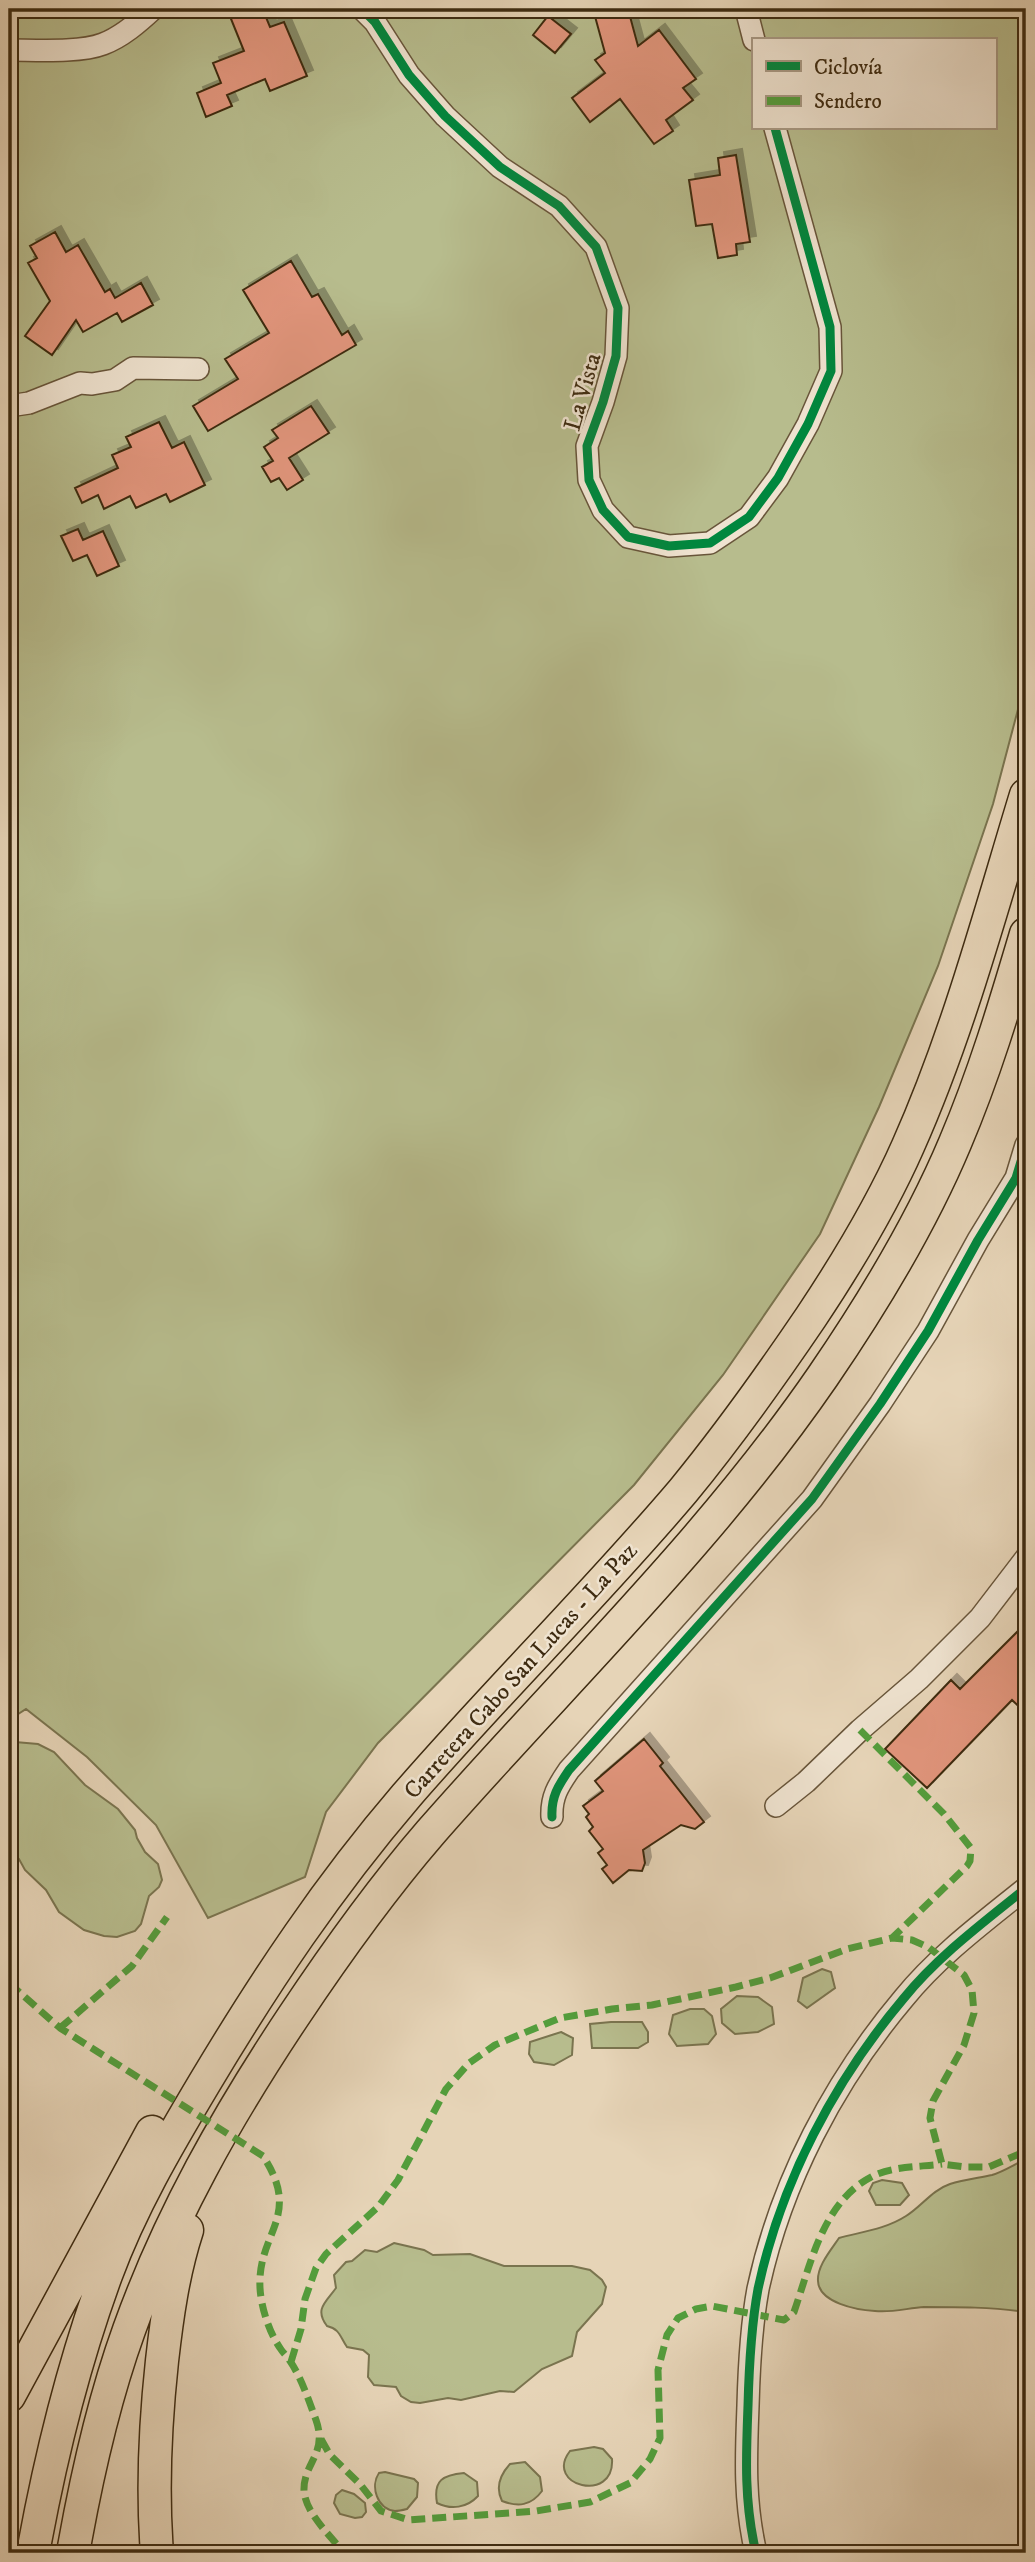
<svg xmlns="http://www.w3.org/2000/svg" width="1035" height="2562" font-family="'IM FELL DW Pica',serif">
	<style>
		.green { fill: #b7bc8d; stroke: #7a744f; stroke-width: 2; fill-rule: evenodd }
		.building { fill: #e1957b; stroke: #3e2b11; stroke-width: 2; filter: url(#shadow) }
		.lines { fill: none; stroke-linecap: round; stroke-linejoin: round }
		.minor-casing { stroke: #68553a; stroke-width: 24 }
		.highway-casing { stroke: #3e2b11; stroke-width: 35 }
		.minor { stroke: #efe3d0; stroke-width: 21 }
		.highway { stroke: #e6d4b7; stroke-width: 32 }
		.quiet { stroke: #539d3c; stroke-width: 7; stroke-dasharray: 14 7; stroke-linecap: butt }
		.cycleway-casing { stroke: #efe3d0; stroke-width: 13 }
		.cycleway { stroke: #00873e; stroke-width: 9 }
		.labels { text-anchor: middle; dominant-baseline: central; stroke-width: 5; stroke-linejoin: round; paint-order: stroke }
		.street-label { font-size: 24px; fill: #3e2b11; stroke: #efe3d0 }
	</style>
	<defs>
		<filter id="shadow"><feDropShadow dx="6" dy="-6" stdDeviation="0" flood-color="#0004"/></filter>
	</defs>
	<rect width="100%" height="100%" fill="#e6d4b7"/>
	<filter id="stains"><feTurbulence type="fractalNoise" baseFrequency=".00286" numOctaves="4"/><feColorMatrix values="0 0 0 0 .2 0 0 0 0 .09 0 0 0 0 .02 0 0 0 .5 -.17"/></filter>
	<radialGradient id="worn" r=".72"><stop offset=".6" stop-color="#630" stop-opacity="0"/><stop offset="1" stop-color="#630" stop-opacity=".3"/></radialGradient>
	<!-- green -->
	<path class="green" d="M 9,9 L 1026,9 L 1026,679 L 993,804 L 938,966 L 879,1107 L 820,1234 L 723,1375 L 634,1485 L 378,1743 L 326,1812 L 305,1877 L 208,1918 L 156,1825 L 87,1757 L 26,1709 L 9,1720 ZM 753,40 L 995,40 L 995,128 L 753,128 Z
		M 15,1742 L 38,1744 L 54,1752 L 85,1785 L 118,1809 L 135,1830 L 137,1838 L 145,1852 L 158,1864 L 162,1880 L 159,1887 L 149,1896 L 141,1924 L 135,1931 L 117,1937 L 104,1936 L 84,1930 L 59,1912 L 46,1890 L 25,1870 L 19,1859 L 9,1849 L 9,1744 Z
		M 822,1969 L 831,1972 L 835,1988 L 807,2008 L 798,2001 L 803,1978 Z
		M 737,1996 L 758,1997 L 772,2007 L 774,2024 L 758,2032 L 735,2034 L 722,2023 L 721,2009 Z
		M 690,2009 L 704,2009 L 712,2016 L 716,2034 L 708,2044 L 677,2046 L 669,2034 L 673,2015 Z
		M 611,2022 L 642,2022 L 648,2032 L 648,2042 L 638,2048 L 592,2048 L 590,2024 Z
		M 561,2032 L 573,2038 L 572,2055 L 554,2065 L 534,2062 L 529,2054 L 530,2042 Z
		M 1026,2159 L 1026,2312 C 993,2307 957,2307 924,2307 C 908,2308 891,2313 875,2311 C 857,2310 819,2303 818,2281 C 817,2266 831,2250 839,2238 C 861,2232 886,2229 906,2216 C 921,2207 932,2190 950,2184 C 963,2180 978,2178 992,2175 C 1003,2172 1015,2164 1026,2159 Z
		M 882,2180 L 902,2183 L 909,2195 L 900,2205 L 876,2205 L 869,2191 L 873,2183 Z
		M 394,2243 L 424,2250 L 433,2255 L 470,2254 L 504,2266 L 572,2266 L 590,2270 L 602,2280 L 606,2287 L 602,2304 L 577,2332 L 572,2356 L 542,2369 L 514,2392 L 500,2391 L 461,2400 L 448,2398 L 420,2403 L 411,2402 L 401,2396 L 396,2387 L 374,2385 L 368,2377 L 369,2355 L 363,2350 L 347,2347 C 340,2337 340,2329 327,2326 C 314,2309 326,2302 336,2288 L 334,2275 L 346,2262 L 352,2261 L 365,2250 L 377,2252 Z
		M 594,2447 L 603,2449 L 612,2459 C 615,2504 543,2486 570,2451 Z
		M 525,2462 L 540,2477 L 542,2491 C 531,2506 518,2507 502,2501 C 495,2487 500,2475 510,2464 Z
		M 385,2472 L 414,2479 L 418,2483 L 417,2497 L 407,2509 C 403,2510 399,2511 395,2511 C 377,2509 370,2486 379,2473 Z
		M 464,2473 L 477,2482 L 478,2496 C 467,2508 451,2510 437,2503 C 433,2480 443,2475 464,2473 Z
		M 342,2490 L 354,2494 L 365,2503 L 366,2512 L 362,2517 L 355,2518 L 340,2514 L 334,2503 L 336,2495 Z"/>
	<!-- building -->
	<path class="building" d="M 227,9 L 249,9 L 251,15 L 263,10 L 270,27 L 284,22 L 307,76 L 270,91 L 265,79 L 227,95 L 232,106 L 206,117 L 197,93 L 221,83 L 213,63 L 244,51 Z
		M 593,9 L 628,9 L 638,46 L 659,30 L 696,79 L 683,88 L 693,100 L 666,120 L 673,131 L 654,144 L 620,99 L 590,122 L 572,98 L 605,73 L 595,60 L 605,53 Z
		M 548,16 L 571,34 L 555,53 L 533,35 Z
		M 736,155 L 750,242 L 736,244 L 737,255 L 718,258 L 712,224 L 696,226 L 689,180 L 720,175 L 718,158 Z
		M 55,232 L 66,252 L 78,245 L 105,292 L 110,289 L 115,298 L 141,283 L 153,305 L 122,322 L 117,313 L 83,332 L 76,320 L 52,355 L 25,336 L 50,301 L 28,263 L 37,258 L 30,246 Z
		M 291,261 L 312,297 L 318,294 L 342,335 L 348,331 L 356,345 L 208,431 L 193,406 L 238,379 L 225,359 L 269,333 L 243,290 Z
		M 311,406 L 329,433 L 289,458 L 303,480 L 287,490 L 279,478 L 271,482 L 262,467 L 273,461 L 264,447 L 278,438 L 272,430 Z
		M 159,422 L 172,448 L 184,442 L 205,485 L 170,502 L 166,494 L 136,508 L 130,496 L 104,509 L 98,495 L 82,503 L 75,488 L 118,468 L 112,455 L 131,447 L 126,437 Z
		M 78,529 L 83,540 L 103,531 L 119,566 L 97,576 L 87,555 L 73,561 L 61,536 Z
		M 1026,1623 L 1026,1713 L 1012,1700 L 927,1788 L 885,1749 L 951,1680 L 960,1689 Z
		M 644,1739 L 663,1763 L 660,1766 L 704,1822 L 695,1829 L 681,1825 L 643,1850 L 645,1863 L 642,1871 L 629,1870 L 613,1883 L 602,1869 L 607,1865 L 598,1853 L 603,1849 L 589,1831 L 593,1827 L 586,1817 L 589,1814 L 583,1806 L 603,1791 L 595,1781 Z"/>
	<g class="lines">
		<!-- minor casing -->
		<g class="minor-casing">
			<path id="minor" d="M 362,9 L 375,22 L 409,75 L 445,116 L 500,167 L 559,206 L 596,247 L 618,308 L 616,356 L 603,402 L 587,446 L 589,480 L 603,510 L 628,537 L 669,546 L 710,543 L 749,517 L 778,478 L 808,424 L 831,371 L 830,327 L 775,128
				M 746,9 L 754,40
				M 9,50 C 35,50 80,53 103,44 C 122,37 139,22 153,9
				M 9,406 L 29,403 L 80,383 L 92,384 L 115,380 L 133,368 L 198,369
				M 776,1806 L 806,1782 L 860,1730 L 919,1679 L 980,1618 L 1026,1558
				M 552,1817 C 551,1797 558,1786 569,1770 L 812,1499 L 880,1404 L 928,1331 L 978,1240 L 1016,1178 L 1026,1145
				M 756,2553 C 744,2502 746,2457 748,2406 C 749,2367 751,2327 758,2289 C 781,2182 834,2081 904,1998 C 938,1956 984,1922 1026,1888"/>
		</g>
		<!-- highway casing -->
		<g class="highway-casing">
			<path id="highway" d="M 9,2396 L 152,2132
				M 33,2553 C 50,2459 73,2365 106,2275 C 131,2207 168,2144 205,2082 C 266,1980 328,1887 406,1796 C 496,1692 594,1596 683,1491 C 729,1435 771,1376 811,1317 C 847,1263 882,1205 908,1146 C 958,1034 990,913 1026,795
				M 73,2553 C 86,2479 103,2402 129,2330 C 169,2218 227,2116 293,2017 C 335,1954 380,1891 430,1833 C 562,1682 709,1542 823,1376 C 873,1303 921,1224 955,1143 C 984,1075 1005,1005 1026,934
				M 157,2553 C 152,2489 155,2426 162,2361 C 167,2317 173,2273 187,2230"/>
		</g>
		<!-- minor -->
		<use href="#minor" class="minor"/>
		<!-- highway -->
		<use href="#highway" class="highway"/>
		<!-- quiet -->
		<path class="quiet" d="M 860,1730 L 944,1814 L 971,1848 L 970,1861 L 967,1866 L 892,1938
			M 9,1983 L 60,2028 L 263,2156 C 303,2217 257,2232 260,2288 C 261,2307 269,2332 280,2348 C 283,2353 287,2356 290,2361 C 301,2377 309,2401 316,2420 C 328,2454 303,2463 304,2491 C 306,2514 331,2536 344,2553
			M 60,2028 L 132,1966 L 167,1917
			M 291,2362 L 301,2329 L 305,2299 L 316,2268 L 326,2254 L 378,2207 L 398,2180 L 446,2089 L 469,2063 L 495,2045 L 560,2018 L 612,2009 L 652,2005 L 736,1987 L 770,1978 L 847,1949 L 892,1938 L 912,1940 L 928,1947 L 964,1975 L 972,1990 L 974,2013 L 964,2045 L 933,2101 L 930,2118 L 942,2164 L 966,2167 L 989,2167 L 1026,2151
			M 321,2439 L 330,2455 L 360,2484 L 381,2511 L 409,2520 L 536,2511 L 590,2502 L 630,2483 L 650,2459 L 660,2438 L 658,2370 L 667,2335 L 678,2318 L 696,2309 L 712,2306 L 784,2320 L 794,2312 C 811,2263 823,2201 873,2176 C 894,2166 920,2167 942,2164"/>
		<!-- cycleway casing -->
		<g class="cycleway-casing">
			<path id="cycleway" d="M 362,9 L 375,22 L 409,75 L 445,116 L 500,167 L 559,206 L 596,247 L 618,308 L 616,356 L 603,402 L 587,446 L 589,480 L 603,510 L 628,537 L 669,546 L 710,543 L 749,517 L 778,478 L 808,424 L 831,371 L 830,327 L 775,128
				M 552,1817 C 551,1797 558,1786 569,1770 L 812,1499 L 880,1404 L 928,1331 L 978,1240 L 1016,1178 L 1026,1145
				M 756,2553 C 744,2502 746,2457 748,2406 C 749,2367 751,2327 758,2289 C 781,2182 834,2081 904,1998 C 938,1956 984,1922 1026,1888"/>
		</g>
		<!-- cycleway -->
		<use href="#cycleway" class="cycleway"/>
	</g>
	<g class="labels">
		<!-- street labels -->
		<g class="street-label">
			<text transform="translate(583 392) rotate(-74)">La Vista</text>
			<text transform="translate(521 1671) rotate(-48)">Carretera Cabo San Lucas - La Paz</text>
		</g>
	</g>
	<!-- margin -->
	<rect width="1035" height="2562" fill="none" stroke="#e6d4b7" stroke-width="35"/>
	<rect x="10" y="10" width="1014" height="2541" fill="none" stroke="#3e2b11" stroke-width="3.5"/>
	<rect x="18" y="18" width="1000" height="2527" fill="none" stroke="#3e2b11" stroke-width="2"/>
	<!-- legend -->
	<rect x="752" y="38" width="245" height="91" fill="#efe3d0" stroke="#a89984" stroke-width="2"/>
	<rect x="766" y="61" width="35" height="10" fill="#00873e" stroke="#a89984" stroke-width="2"/>
	<text x="814" y="74" font-size="21" fill="#3e2b11">Ciclovía</text>
	<rect x="766" y="96" width="35" height="10" fill="#539d3c" stroke="#a89984" stroke-width="2"/>
	<text x="814" y="108" font-size="21" fill="#3e2b11">Sendero</text>
	<rect width="100%" height="100%" filter="url(#stains)"/>
	<rect width="100%" height="100%" fill="url(#worn)"/>
</svg>
